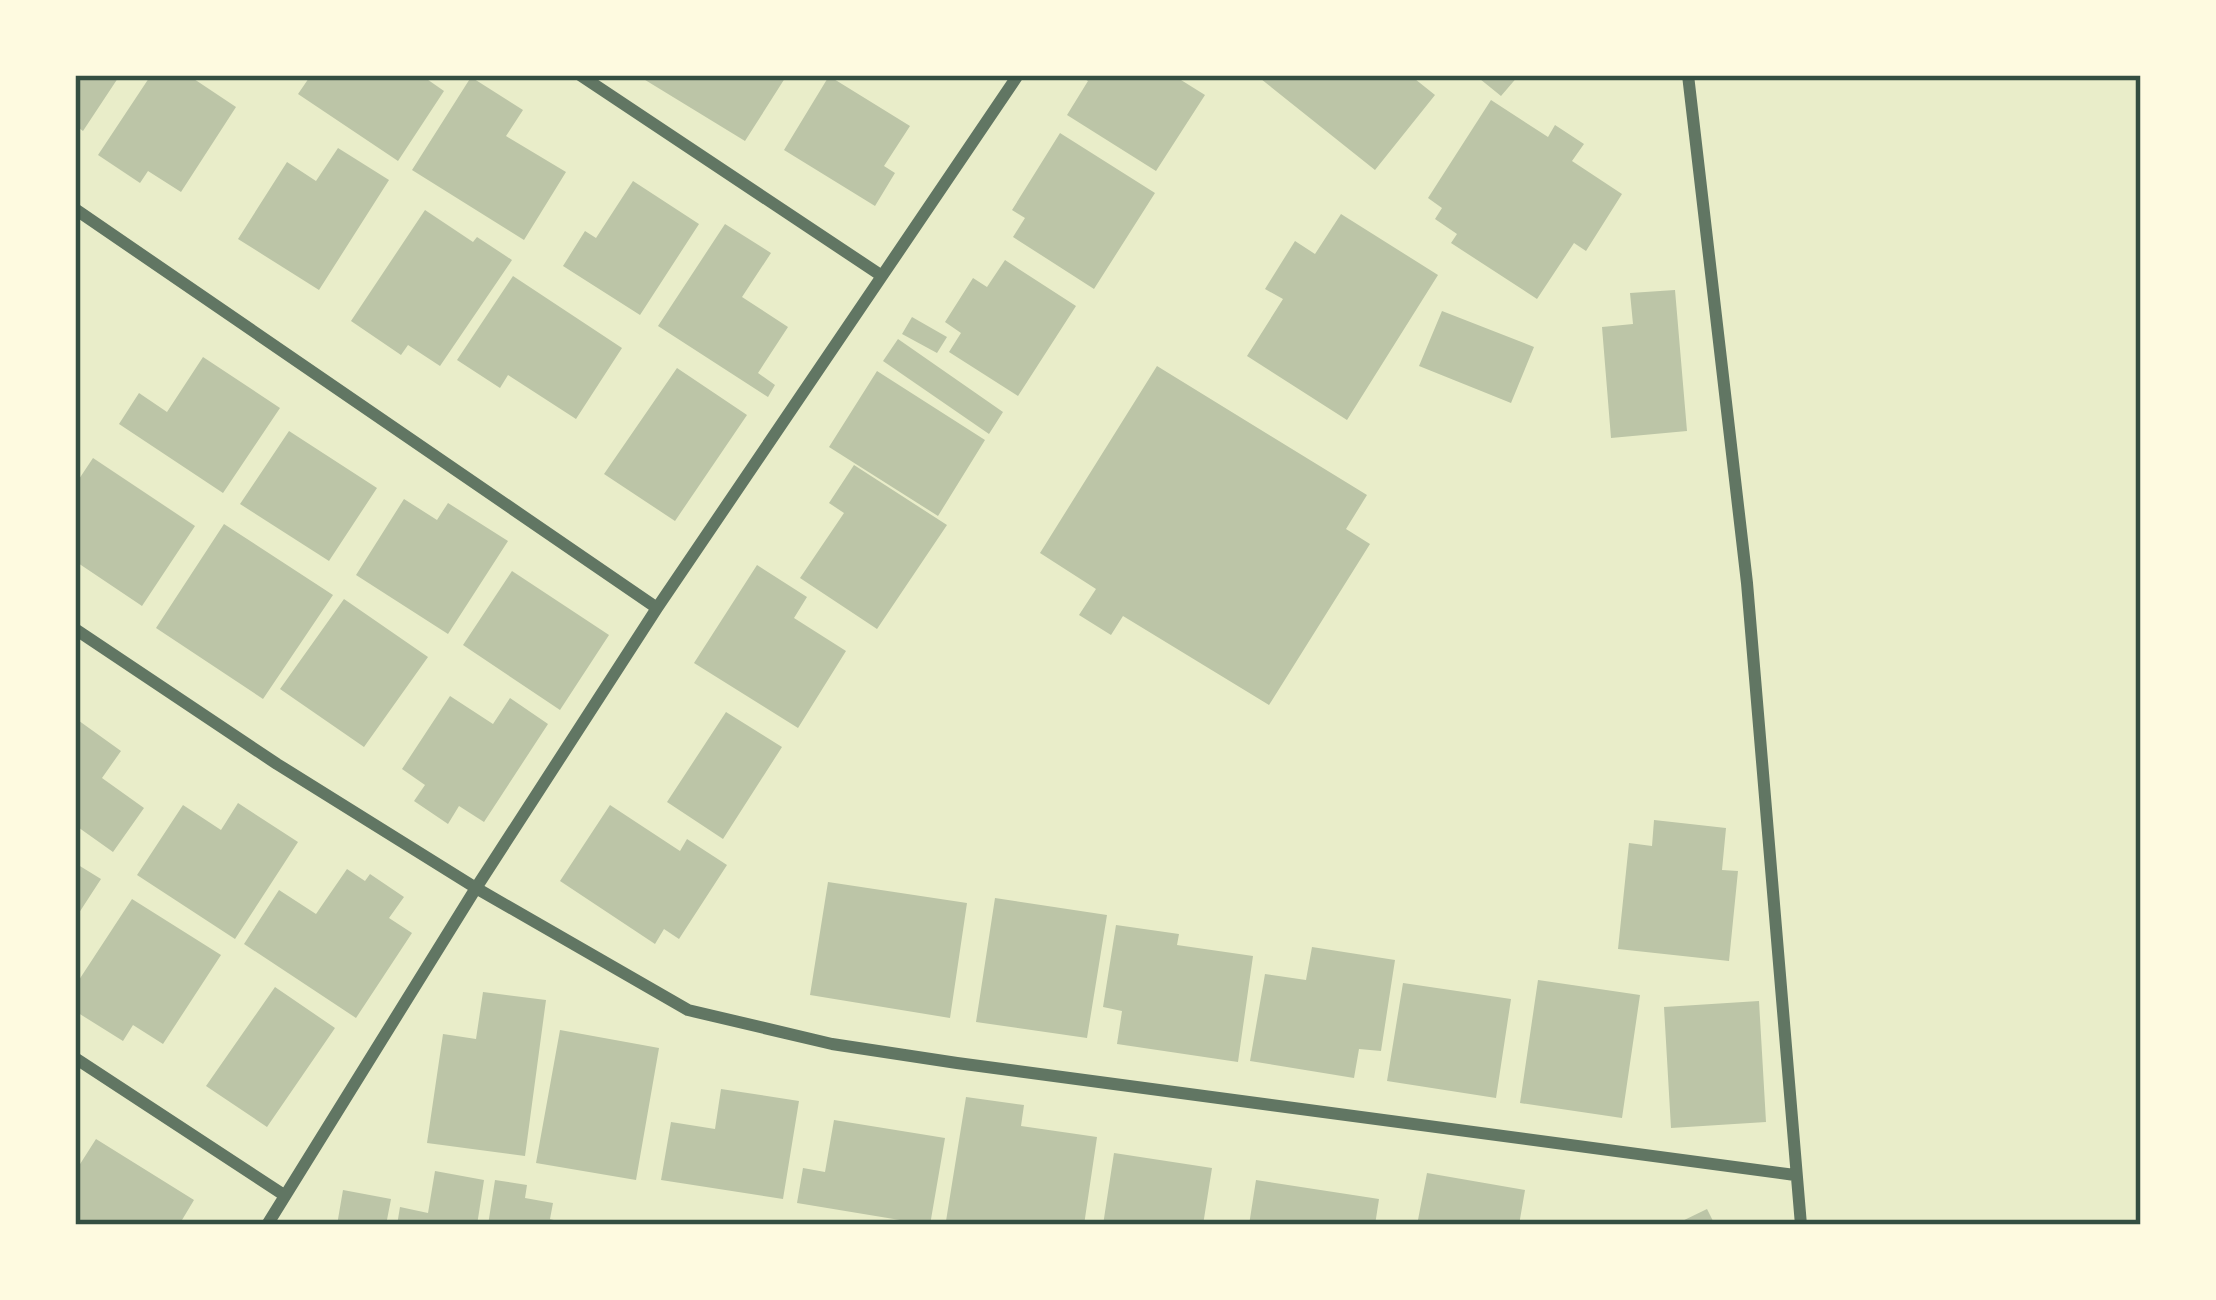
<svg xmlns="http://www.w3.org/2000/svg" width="2216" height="1300" font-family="Manrope,sans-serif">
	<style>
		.building { fill: #bcc5a7 }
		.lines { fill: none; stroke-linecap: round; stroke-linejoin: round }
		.minor { stroke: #617663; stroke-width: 12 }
		.neatline { fill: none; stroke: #344e41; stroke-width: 4.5 }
	</style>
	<rect width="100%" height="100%" fill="#e9edc9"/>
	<!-- building -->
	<path class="building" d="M 75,75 L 120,75 L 83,131 L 75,125 Z
		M 151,75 L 188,75 L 236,107 L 181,192 L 148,171 L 140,183 L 98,155 Z
		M 311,75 L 421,75 L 444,91 L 398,161 L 298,94 Z
		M 637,75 L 787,75 L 745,141 Z
		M 1078,75 L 1173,75 L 1205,95 L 1156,171 L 1067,115 L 1088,81 Z
		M 1256,75 L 1410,75 L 1435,95 L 1375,170 Z
		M 1475,75 L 1519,75 L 1501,96 Z
		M 829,76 L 910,126 L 884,166 L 895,173 L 875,206 L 784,150 Z
		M 471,77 L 523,110 L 506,136 L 566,172 L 524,240 L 412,170 Z
		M 1491,100 L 1548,137 L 1555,125 L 1584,144 L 1572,161 L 1622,194 L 1586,251 L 1574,243 L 1537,299 L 1451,243 L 1457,234 L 1435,219 L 1442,208 L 1428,198 Z
		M 1060,133 L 1155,193 L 1094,289 L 1013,237 L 1025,218 L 1012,210 Z
		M 338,148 L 389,180 L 319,290 L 238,239 L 287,162 L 316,181 Z
		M 633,181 L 699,224 L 640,315 L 563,266 L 585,231 L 596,238 Z
		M 425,210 L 473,242 L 477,237 L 512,260 L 440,366 L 408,345 L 401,355 L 351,321 Z
		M 1341,214 L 1438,275 L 1347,420 L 1247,356 L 1283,299 L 1265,289 L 1295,241 L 1315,254 Z
		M 725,224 L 771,253 L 742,297 L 788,327 L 758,373 L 775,385 L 768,397 L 658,326 Z
		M 1005,260 L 1076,306 L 1018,396 L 949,352 L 961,333 L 945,322 L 973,278 L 987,287 Z
		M 513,276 L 622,348 L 576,419 L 508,375 L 500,388 L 457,360 Z
		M 1675,290 L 1687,431 L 1611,438 L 1602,327 L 1633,324 L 1630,293 Z
		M 1442,311 L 1534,347 L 1511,403 L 1419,366 Z
		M 912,317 L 947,337 L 937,353 L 902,334 Z
		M 898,339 L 1003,412 L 989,434 L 883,361 Z
		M 203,357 L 280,408 L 223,493 L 119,424 L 139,393 L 167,412 Z
		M 1157,366 L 1367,495 L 1346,529 L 1370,544 L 1269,705 L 1123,616 L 1111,635 L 1079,615 L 1096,589 L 1040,553 Z
		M 677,368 L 747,415 L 675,521 L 604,474 Z
		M 877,371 L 985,440 L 938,516 L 829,447 Z
		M 289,431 L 377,488 L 329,561 L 240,504 Z
		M 93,458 L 195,526 L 142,606 L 75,561 L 75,485 Z
		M 854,465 L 947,525 L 877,629 L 800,578 L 844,513 L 829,503 Z
		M 404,499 L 437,520 L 448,503 L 508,541 L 448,634 L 356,575 Z
		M 224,524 L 333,595 L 263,699 L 156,628 Z
		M 757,565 L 807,597 L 794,618 L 846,651 L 798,728 L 694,663 Z
		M 512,571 L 609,635 L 560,710 L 463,645 Z
		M 344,599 L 428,657 L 364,747 L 280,689 Z
		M 450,696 L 493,724 L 510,698 L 548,724 L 484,822 L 459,806 L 448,824 L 414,801 L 425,785 L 402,769 Z
		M 726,712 L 782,747 L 723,839 L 667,802 Z
		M 75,718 L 121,751 L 102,778 L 144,808 L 113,852 L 75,825 Z
		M 238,803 L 298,842 L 235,939 L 137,875 L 183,805 L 221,830 Z
		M 610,805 L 680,851 L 687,839 L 727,865 L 679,939 L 664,929 L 655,944 L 560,881 Z
		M 1654,820 L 1726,828 L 1722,870 L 1738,871 L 1729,961 L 1618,949 L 1629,843 L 1652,846 Z
		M 75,863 L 101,879 L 75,919 Z
		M 347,869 L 365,881 L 370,874 L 404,897 L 389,918 L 412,933 L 356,1018 L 244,944 L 279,890 L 316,914 Z
		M 828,882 L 967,903 L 950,1018 L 810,995 Z
		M 995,898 L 1107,915 L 1087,1038 L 976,1022 Z
		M 132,899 L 221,955 L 163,1044 L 133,1025 L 123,1041 L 75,1011 L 75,986 Z
		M 1116,925 L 1179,934 L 1177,945 L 1253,956 L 1238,1062 L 1117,1044 L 1122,1011 L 1103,1007 Z
		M 1312,947 L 1395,960 L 1381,1051 L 1359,1049 L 1354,1078 L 1250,1061 L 1265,974 L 1306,980 Z
		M 1538,980 L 1640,995 L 1622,1118 L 1520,1103 Z
		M 1403,983 L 1511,999 L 1496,1098 L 1387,1081 Z
		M 275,987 L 335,1028 L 267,1127 L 206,1086 Z
		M 483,992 L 546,1000 L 525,1156 L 427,1143 L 443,1034 L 476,1039 Z
		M 1759,1001 L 1766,1122 L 1671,1128 L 1664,1007 Z
		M 560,1030 L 659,1048 L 636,1180 L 536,1163 Z
		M 721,1089 L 799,1101 L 783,1199 L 661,1180 L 671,1122 L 715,1129 Z
		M 966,1097 L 1024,1105 L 1021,1126 L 1097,1137 L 1084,1225 L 972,1225 L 946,1221 Z
		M 834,1120 L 945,1138 L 930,1225 L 797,1203 L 803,1168 L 825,1172 Z
		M 96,1139 L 194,1200 L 179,1225 L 75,1222 L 75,1172 Z
		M 1114,1153 L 1212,1168 L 1203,1225 L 1103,1225 Z
		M 435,1171 L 484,1180 L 477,1225 L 397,1225 L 400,1207 L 428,1213 Z
		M 1427,1173 L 1525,1190 L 1519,1225 L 1417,1225 Z
		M 495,1180 L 527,1185 L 525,1198 L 553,1203 L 550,1219 L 573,1225 L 488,1225 Z
		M 1256,1180 L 1379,1199 L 1375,1225 L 1249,1225 Z
		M 343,1190 L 391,1199 L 386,1225 L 337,1225 Z
		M 1707,1209 L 1715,1225 L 1674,1225 Z"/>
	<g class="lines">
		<!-- minor -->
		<path class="minor" d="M 1688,75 L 1747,583 L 1801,1225
			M 75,209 L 657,608
			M 882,276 L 1018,75
			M 75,629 L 277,764 L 476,888 L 688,1010 L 832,1044 L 957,1063 L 1795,1175
			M 75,1058 L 284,1195
			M 267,1225 L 476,888 L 657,608 L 882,276 L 580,75"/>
	</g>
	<!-- border -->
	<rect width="2216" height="1300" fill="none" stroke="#fefae0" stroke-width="156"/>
	<rect x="78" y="78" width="2060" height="1144" class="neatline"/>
</svg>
